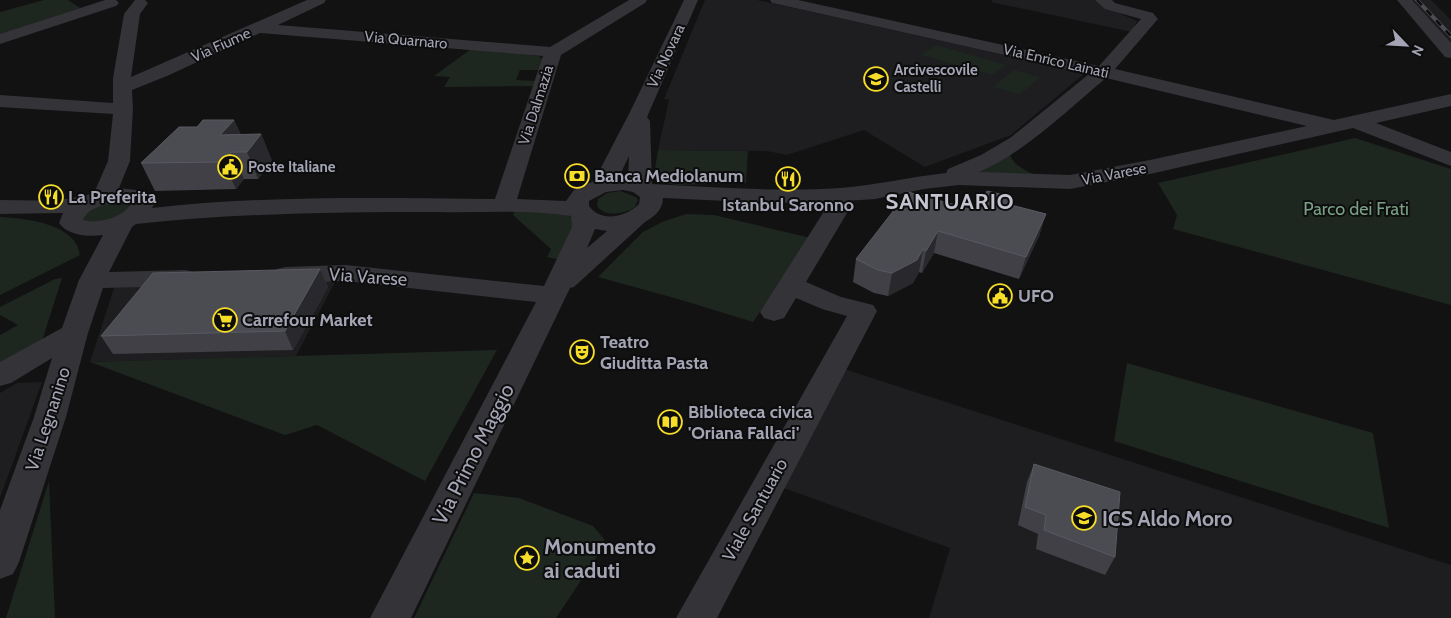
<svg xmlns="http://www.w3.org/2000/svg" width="1451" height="618" font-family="Cabin,sans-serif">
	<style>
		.built { fill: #1e1e20 }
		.green { fill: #1e2620 }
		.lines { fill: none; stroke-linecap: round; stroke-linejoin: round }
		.minor { fill: #333338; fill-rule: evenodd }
		.rail-casing { stroke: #4c4c53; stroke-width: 4 }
		.rail { stroke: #0d0d0e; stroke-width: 2.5; stroke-dasharray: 7; stroke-linecap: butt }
		.wall { fill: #404046 }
		.shaded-wall { fill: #29292d }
		.building { fill: #4b4b52; stroke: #595961 }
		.labels { text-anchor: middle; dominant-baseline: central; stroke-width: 4; stroke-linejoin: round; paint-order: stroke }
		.far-street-label { font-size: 15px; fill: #a3a4b4; stroke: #0d0d0e }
		.far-poi-label { font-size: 15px; font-weight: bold; fill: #a3a4b4; stroke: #0d0d0e; text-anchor: start }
		.poi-label { font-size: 18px; font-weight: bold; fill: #a3a4b4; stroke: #0d0d0e; text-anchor: start }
		.park-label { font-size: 18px; fill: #79a084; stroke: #0d0d0e }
		.street-label { font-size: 18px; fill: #a3a4b4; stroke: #0d0d0e }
		.near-street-label { font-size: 21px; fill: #a3a4b4; stroke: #0d0d0e }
		.near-poi-label { font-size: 21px; font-weight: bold; fill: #a3a4b4; stroke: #0d0d0e; text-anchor: start }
		.district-label { font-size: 22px; font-weight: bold; letter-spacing: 1px; fill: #c4c4d0; stroke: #0d0d0e }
	</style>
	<rect width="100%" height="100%" fill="#121213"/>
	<!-- built -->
	<path class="built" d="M 705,0 L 757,0 L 1085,73 L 1011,135 L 925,167 L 864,130 L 787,155 L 767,151 L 658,150 L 669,100 L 664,99 Z
		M 993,0 L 1097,0 L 1112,10 L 1137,21 L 1132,32 L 991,2 Z
		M 1410,0 L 1431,0 L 1451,20 L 1451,45 Z
		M 336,280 L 296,356 L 90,362 L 115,285 Z
		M 844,369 L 1451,565 L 1451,618 L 929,618 L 950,548 L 781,487 Z
		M 42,382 L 0,498 L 0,393 L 17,383 Z"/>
	<!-- green -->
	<path class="green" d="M 44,0 L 68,0 L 80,8 L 0,35 L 0,12 Z
		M 936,45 L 1006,65 L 992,75 L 921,55 Z
		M 471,49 L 539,56 L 543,60 L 541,70 L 520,70 L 516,80 L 537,81 L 536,86 L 444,87 L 450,77 L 434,76 Z
		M 1014,70 L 1040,77 L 1020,94 L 993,87 Z
		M 1355,138 L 1451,169 L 1451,305 L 1173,229 L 1177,215 L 1158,183 Z
		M 658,150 L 748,151 L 746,183 L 676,185 L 659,182 L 654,176 Z
		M 1010,154 C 1013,166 1027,171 1037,176 L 970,172 Z
		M 620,191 L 636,197 L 638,200 L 635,207 C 624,214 606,218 597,206 L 598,199 L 607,193 Z
		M 114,201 L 126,202 L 131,207 L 110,222 L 83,221 L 82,219 L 86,211 Z
		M 515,211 L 566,213 L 578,223 L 560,260 L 547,257 L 551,249 L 513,215 Z
		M 686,214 L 714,215 L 811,238 L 753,322 L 678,299 L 598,277 L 643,232 L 662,222 Z
		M 0,217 C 25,218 77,224 80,255 L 0,295 Z
		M 62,278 L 42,341 L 0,365 L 0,335 L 18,325 L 0,315 L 0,307 L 55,279 Z
		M 497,350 L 425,481 L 317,425 L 285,435 L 90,362 Z
		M 1127,363 L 1373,433 L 1389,528 L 1114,441 Z
		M 49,481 L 55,618 L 6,618 Z
		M 474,493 L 519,498 L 593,526 L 604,539 L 604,545 L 600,552 L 556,618 L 414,618 Z"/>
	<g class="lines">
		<!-- minor -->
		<path class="minor" d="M 105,0 L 116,0 L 119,3 L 116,6 L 0,44 L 0,34 Z
			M 135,0 L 145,0 L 148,3 L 140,14 L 131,77 L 307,0 L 326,0 L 324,3 L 278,25 L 550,47 L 629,0 L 647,0 L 645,3 L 561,55 L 517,199 L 566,201 L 574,190 L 594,181 L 630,112 L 684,0 L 698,0 L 647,117 L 650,121 L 652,184 C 714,187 777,192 840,188 C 876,185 910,177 946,173 L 948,169 L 981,155 L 1010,138 L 1089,74 L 777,4 L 772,3 L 770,0 L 798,0 L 1099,66 L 1141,19 L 1105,9 L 1095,0 L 1112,0 L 1115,3 L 1153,13 L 1158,19 L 1115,69 L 1334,120 L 1451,94 L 1451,106 L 1376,123 L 1451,152 L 1451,166 L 1353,128 L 1150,174 L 1070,189 L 959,185 L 924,189 L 875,199 L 846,201 L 847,213 L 806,282 L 841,297 L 873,305 L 877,311 L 717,618 L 676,618 L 847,316 L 822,309 L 796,298 L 784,318 L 774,321 L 764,318 L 760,312 L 823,213 L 823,202 L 771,203 L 663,198 C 663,210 654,217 645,222 L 574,287 L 570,288 L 411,618 L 370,618 L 536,302 L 346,281 L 286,283 L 277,281 L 273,275 L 277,269 L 286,267 L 346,265 L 544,286 L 572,227 L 571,216 C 528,209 482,213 439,212 C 338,212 236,213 136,224 L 132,227 L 109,272 L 185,270 L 194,272 L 198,278 L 194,284 L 185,286 L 103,288 L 88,333 L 66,417 L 19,562 L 13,574 L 0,579 L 0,510 L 34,417 L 52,358 L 11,383 L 0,386 L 0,362 L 62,328 L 79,280 L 103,235 C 89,237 68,236 59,223 L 63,213 L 0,214 L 0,200 C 32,200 64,203 94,193 L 108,161 L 113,114 L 0,107 L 0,95 L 113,103 L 113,78 L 124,14 ZM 260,33 L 543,56 L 495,199 C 381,198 266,195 152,208 L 155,203 L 144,191 L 119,188 L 130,161 L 133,109 L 132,90 L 167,76 ZM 1106,78 L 1307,126 L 1150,160 L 1070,175 L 979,172 C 1027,151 1066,111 1106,78 ZM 629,156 L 628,177 L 619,177 ZM 623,190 L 633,192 L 640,197 L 639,204 C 626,217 601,223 589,206 L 589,201 L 606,192 ZM 116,202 L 131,204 C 122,218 99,224 83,220 C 87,208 105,205 116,202 ZM 595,229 L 607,231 L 587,248 Z
			M 1397,0 L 1412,0 L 1451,43 L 1451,58 L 1445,57 Z"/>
		<!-- rail casing -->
		<g class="rail-casing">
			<path id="rail" d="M 1417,0 L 1451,36"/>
		</g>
		<!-- rail -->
		<use href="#rail" class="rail"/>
	</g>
	<!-- wall -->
	<path class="wall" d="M 234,120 L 241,135 L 261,134 L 272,161 L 258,179 L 244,179 L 236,189 L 155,191 L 141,163 L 197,127 Z
		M 1011,205 L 1046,214 L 1039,236 L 1019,279 L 934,253 L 922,273 L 919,272 L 913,283 L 888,296 L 874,293 L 853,282 L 856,259 L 974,210 Z
		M 320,269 L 328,287 L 293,350 L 113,354 L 101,336 Z
		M 1034,464 L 1115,557 L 1105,575 L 1036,549 L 1038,534 L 1018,525 L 1027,482 Z"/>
	<!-- shaded-wall -->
	<path class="shaded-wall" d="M 234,120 L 246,146 L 232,152 L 244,179 L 236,189 L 223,162 L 220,135 Z
		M 261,134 L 272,161 L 258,179 L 247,152 Z
		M 1046,214 L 1039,236 L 1019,279 L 1026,257 Z
		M 938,231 L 934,253 L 922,273 L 926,251 Z
		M 923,249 L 919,272 L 913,283 L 888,296 L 892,273 Z
		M 320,269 L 328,287 L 293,350 L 285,331 Z"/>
	<!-- building -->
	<path class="building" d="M 203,120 L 234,120 L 220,135 L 261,134 L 247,152 L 232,152 L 223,162 L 141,163 L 179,127 L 197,127 Z
		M 987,191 L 1013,197 L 1011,205 L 1046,214 L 1026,257 L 938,231 L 926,251 L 923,249 L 917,260 L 892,273 L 878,270 L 856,259 L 908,192 L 974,210 L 977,202 L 981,202 Z
		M 320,269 L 285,331 L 101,336 L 153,273 Z
		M 1034,464 L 1120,492 L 1115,557 L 1044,530 L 1046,515 L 1025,507 Z"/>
	<!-- icons -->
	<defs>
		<g id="school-ring" transform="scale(1.25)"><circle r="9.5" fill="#0d0d0e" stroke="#f6dd27" stroke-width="1.5"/><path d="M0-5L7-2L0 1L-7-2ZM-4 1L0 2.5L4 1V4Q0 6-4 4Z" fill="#f6dd27"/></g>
		<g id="civic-ring" transform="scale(1.25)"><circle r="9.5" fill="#0d0d0e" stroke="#f6dd27" stroke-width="1.5"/><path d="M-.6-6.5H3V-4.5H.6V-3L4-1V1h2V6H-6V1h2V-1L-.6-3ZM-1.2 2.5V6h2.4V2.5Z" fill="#f6dd27"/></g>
		<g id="bank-ring" transform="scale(1.25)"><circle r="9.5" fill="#0d0d0e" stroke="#f6dd27" stroke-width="1.5"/><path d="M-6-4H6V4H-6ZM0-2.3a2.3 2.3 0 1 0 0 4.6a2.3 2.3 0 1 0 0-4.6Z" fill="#f6dd27"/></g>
		<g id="restaurant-ring" transform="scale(1.25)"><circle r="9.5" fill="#0d0d0e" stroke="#f6dd27" stroke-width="1.5"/><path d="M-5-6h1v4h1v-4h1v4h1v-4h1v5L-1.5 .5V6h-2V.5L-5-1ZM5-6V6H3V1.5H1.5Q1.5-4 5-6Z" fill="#f6dd27"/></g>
		<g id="supermarket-ring" transform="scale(1.25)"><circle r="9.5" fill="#0d0d0e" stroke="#f6dd27" stroke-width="1.5"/><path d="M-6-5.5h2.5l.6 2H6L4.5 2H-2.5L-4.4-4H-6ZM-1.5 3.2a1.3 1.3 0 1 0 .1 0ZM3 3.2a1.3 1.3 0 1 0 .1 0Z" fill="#f6dd27"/></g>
		<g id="theatre-ring" transform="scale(1.25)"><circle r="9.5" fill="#0d0d0e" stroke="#f6dd27" stroke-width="1.5"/><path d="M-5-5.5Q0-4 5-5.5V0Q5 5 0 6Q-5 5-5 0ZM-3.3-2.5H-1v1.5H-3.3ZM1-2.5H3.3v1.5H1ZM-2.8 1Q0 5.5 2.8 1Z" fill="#f6dd27"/></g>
		<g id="library-ring" transform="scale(1.25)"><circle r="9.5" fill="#0d0d0e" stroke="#f6dd27" stroke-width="1.5"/><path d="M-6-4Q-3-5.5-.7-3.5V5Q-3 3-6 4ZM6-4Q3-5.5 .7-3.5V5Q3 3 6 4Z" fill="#f6dd27"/></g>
		<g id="sight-ring" transform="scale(1.25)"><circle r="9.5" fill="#0d0d0e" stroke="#f6dd27" stroke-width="1.5"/><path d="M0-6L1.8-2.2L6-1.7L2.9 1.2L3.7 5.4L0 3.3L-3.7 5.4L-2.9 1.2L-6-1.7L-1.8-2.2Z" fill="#f6dd27"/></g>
	</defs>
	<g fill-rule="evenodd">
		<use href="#school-ring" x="876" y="79"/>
		<use href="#civic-ring" x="230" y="167"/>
		<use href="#bank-ring" x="577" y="176"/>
		<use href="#restaurant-ring" x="788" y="179"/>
		<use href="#restaurant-ring" x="51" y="197"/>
		<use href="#civic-ring" x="1000" y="296"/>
		<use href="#supermarket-ring" x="225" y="320"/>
		<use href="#theatre-ring" x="582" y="352"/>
		<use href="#library-ring" x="670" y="422"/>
		<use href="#school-ring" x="1084" y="518"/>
		<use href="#sight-ring" x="527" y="558"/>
	</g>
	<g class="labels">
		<!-- far-street labels -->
		<g class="far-street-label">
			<text transform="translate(406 40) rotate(5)">Via Quarnaro</text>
			<text transform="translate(221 45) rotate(-24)">Via Fiume</text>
			<text transform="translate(666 56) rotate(-65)">Via Novara</text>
			<text transform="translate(1056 61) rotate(13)">Via Enrico Lainati</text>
			<text transform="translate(536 105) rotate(-72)">Via Dalmazia</text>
			<text transform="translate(1114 174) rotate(-11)">Via Varese</text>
		</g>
		<!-- far-poi labels -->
		<g class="far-poi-label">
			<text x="894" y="70">Arcivescovile<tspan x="894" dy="17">Castelli</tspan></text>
			<text x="248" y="167">Poste Italiane</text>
		</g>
		<!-- poi labels -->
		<g class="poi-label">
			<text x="594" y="176">Banca Mediolanum</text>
			<text x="68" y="197">La Preferita</text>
			<text x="788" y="205" text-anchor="middle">Istanbul Saronno</text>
			<text x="1018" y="296">UFO</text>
			<text x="242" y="320">Carrefour Market</text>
			<text x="600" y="342">Teatro<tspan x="600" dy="21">Giuditta Pasta</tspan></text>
			<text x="688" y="412">Biblioteca civica<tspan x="688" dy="21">'Oriana Fallaci'</tspan></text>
		</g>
		<!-- park labels -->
		<g class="park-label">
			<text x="1356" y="209">Parco dei Frati</text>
		</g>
		<!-- street labels -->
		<g class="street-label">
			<text transform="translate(368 277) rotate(4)">Via Varese</text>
			<text transform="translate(48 419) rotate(-72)">Via Legnanino</text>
			<text transform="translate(755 510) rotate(-61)">Viale Santuario</text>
		</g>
		<!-- near-street labels -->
		<g class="near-street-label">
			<text transform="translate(473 454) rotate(-63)">Via Primo Maggio</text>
		</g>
		<!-- near-poi labels -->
		<g class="near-poi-label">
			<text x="1102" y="518">ICS Aldo Moro</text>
			<text x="544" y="546">Monumento<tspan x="544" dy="24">ai caduti</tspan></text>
		</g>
		<!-- district labels -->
		<g class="district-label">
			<text x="950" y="201">SANTUARIO</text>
		</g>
	</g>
	<!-- north arrow -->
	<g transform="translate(1406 45) rotate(115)" stroke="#0d0d0e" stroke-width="4" paint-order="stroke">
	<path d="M0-4L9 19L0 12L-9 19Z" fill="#a3a4b4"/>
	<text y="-8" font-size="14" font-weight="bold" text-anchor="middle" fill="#a3a4b4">N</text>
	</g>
</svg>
